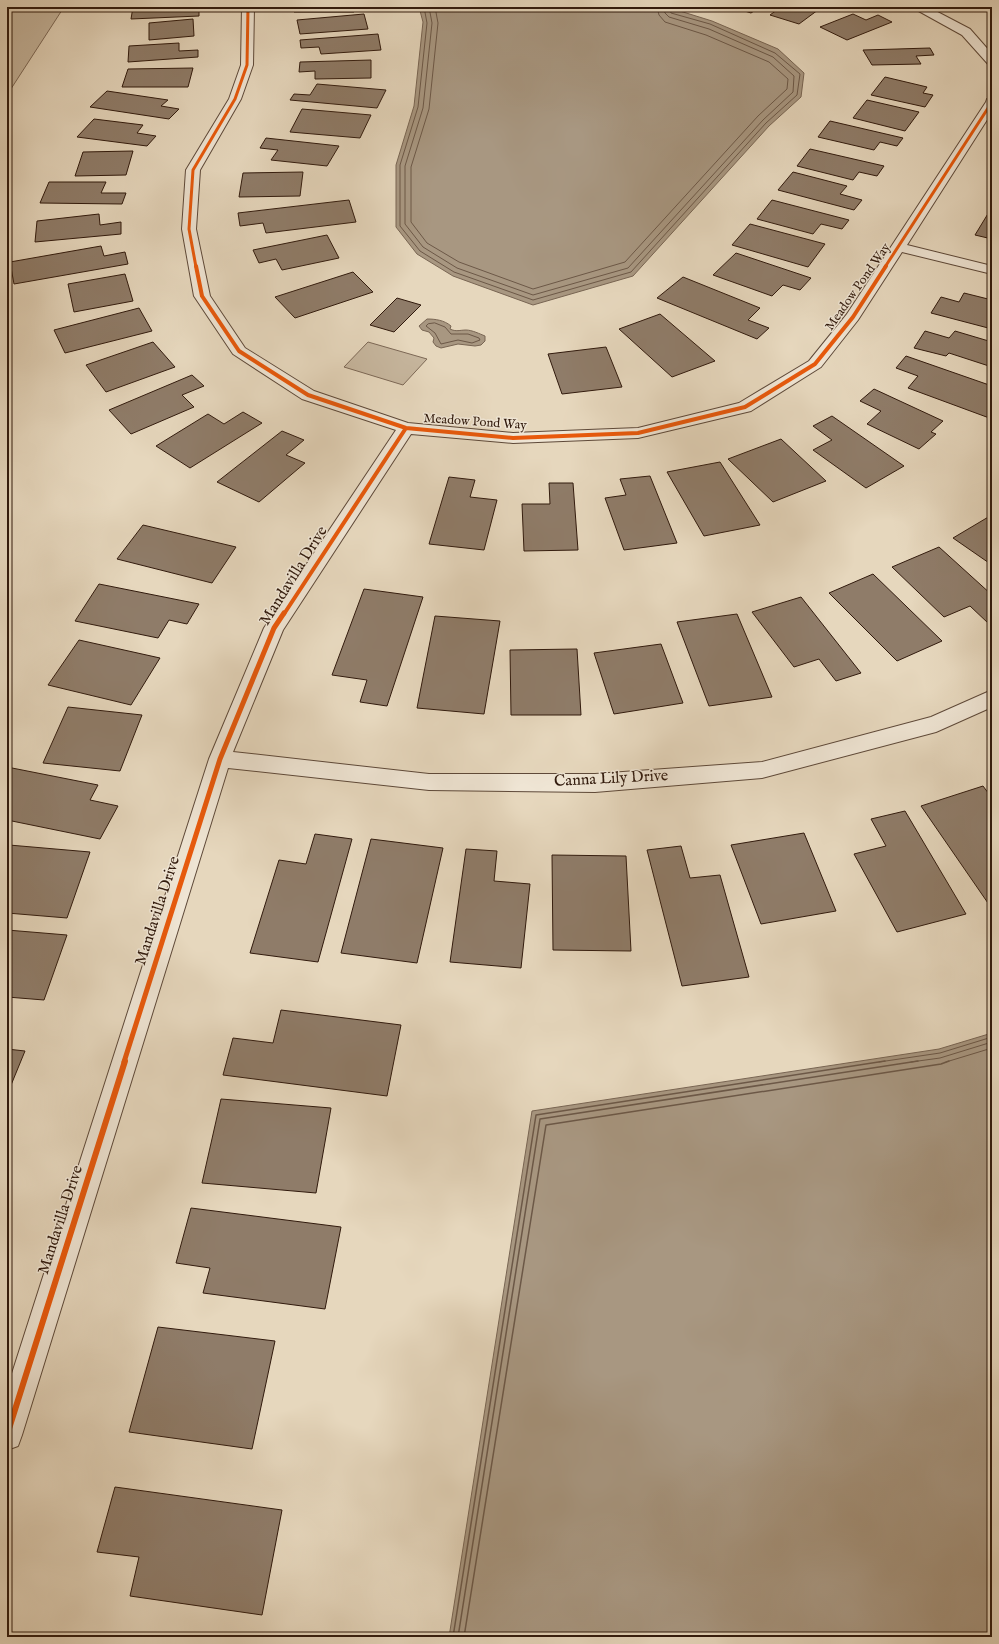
<svg xmlns="http://www.w3.org/2000/svg" width="999" height="1644" font-family="'IM FELL English',serif">
	<style>
		.green { fill: #c7b79f; stroke: #7c6856 }
		.water { fill: #a89781; stroke: #786553 }
		.lines { fill: none; stroke-linecap: round; stroke-linejoin: round }
		.shore-far1 { stroke: #6c5847; stroke-width: 1 }
		.shore { stroke: #6c5847; stroke-width: 1.5 }
		.building { fill: #8f7c69; stroke: #311a0d }
		.minor-casing { stroke: #5e4939; stroke-width: 2 }
		.minor { fill: #efe5d4; fill-rule: evenodd }
		.cycleway-far3-casing { stroke: #efe5d4; stroke-width: 4.5 }
		.cycleway-far2-casing { stroke: #efe5d4; stroke-width: 6 }
		.cycleway-far1-casing { stroke: #efe5d4; stroke-width: 8 }
		.cycleway-casing { stroke: #efe5d4; stroke-width: 9 }
		.cycleway-far3 { stroke: #e8590c; stroke-width: 3 }
		.cycleway-far2 { stroke: #e8590c; stroke-width: 4 }
		.cycleway-far1 { stroke: #e8590c; stroke-width: 5 }
		.cycleway { stroke: #e8590c; stroke-width: 6 }
		.labels { text-anchor: middle; dominant-baseline: central; stroke-width: 3; stroke-linejoin: round; paint-order: stroke }
		.far-street-label { font-size: 13px; fill: #311a0d; stroke: #efe5d4 }
		.street-label { font-size: 16px; fill: #311a0d; stroke: #efe5d4 }
	</style>
	<rect width="100%" height="100%" fill="#e6d7bd"/>
	<filter id="stains"><feTurbulence type="fractalNoise" baseFrequency=".005" numOctaves="4"/><feColorMatrix values="0 0 0 0 .2 0 0 0 0 .09 0 0 0 0 .02 0 0 0 .5 -.17"/></filter>
	<radialGradient id="worn" r=".72"><stop offset=".6" stop-color="#630" stop-opacity="0"/><stop offset="1" stop-color="#630" stop-opacity=".3"/></radialGradient>
	<!-- green -->
	<path class="green" d="M 7,7 L 64,7 L 7,95 Z
		M 368,342 L 427,359 L 403,385 L 344,367 Z"/>
	<!-- water -->
	<path class="water" d="M 419,7 L 667,7 L 712,21 L 778,49 L 804,73 L 801,97 L 769,126 L 633,276 L 533,305 L 453,276 L 417,254 L 396,227 L 396,165 L 414,106 L 423,22 Z
		M 427,319 C 435,319 444,320 451,326 L 450,329 C 456,332 460,330 466,330 C 472,330 480,334 485,336 L 485,341 L 481,345 L 475,346 L 458,344 L 441,348 L 436,346 L 433,342 L 434,338 L 429,332 L 422,330 L 419,326 Z
		M 992,1033 L 992,1637 L 449,1637 L 532,1111 L 939,1049 Z"/>
	<g class="lines">
		<!-- shore-far1 -->
		<path class="shore-far1" d="M 424,7 L 427,23 L 418,107 L 400,165 L 400,226 L 420,251 L 454,272 L 533,300 L 631,272 L 766,123 L 797,95 L 800,74 L 775,53 L 710,24 L 671,13 L 669,7
			M 429,7 L 432,23 L 423,108 L 405,166 L 405,224 L 423,247 L 457,268 L 533,295 L 628,268 L 763,120 L 793,92 L 794,76 L 773,57 L 709,29 L 669,17 L 665,13 L 663,7
			M 435,7 L 438,23 L 429,109 L 411,167 L 411,222 L 427,243 L 459,262 L 533,289 L 625,262 L 758,116 L 787,89 L 788,79 L 769,62 L 706,35 L 665,22 L 659,15 L 657,7
			M 435,323 L 445,327 L 451,334 L 468,334 L 479,338 L 480,340 L 472,343 L 458,340 L 441,344 L 435,333 L 426,326 L 428,324 Z
			M 879,1062 L 940,1053 L 992,1037
			M 911,1062 L 940,1058 L 992,1042
			M 946,1062 L 992,1048"/>
		<!-- shore -->
		<path class="shore" d="M 453,1637 L 536,1115 L 885,1061
			M 458,1637 L 540,1119 L 918,1061
			M 464,1637 L 546,1125 L 941,1064 L 949,1061"/>
	</g>
	<!-- building -->
	<path class="building" d="M 133,7 L 199,7 L 199,16 L 131,19 Z
		M 295,7 L 355,7 L 354,12 L 294,12 Z
		M 732,7 L 760,7 L 751,13 Z
		M 781,7 L 822,7 L 799,24 L 770,15 Z
		M 364,14 L 368,29 L 300,34 L 297,20 Z
		M 853,14 L 866,20 L 878,15 L 892,22 L 847,40 L 820,27 Z
		M 193,19 L 194,36 L 149,40 L 149,23 Z
		M 378,34 L 381,50 L 321,54 L 319,47 L 301,48 L 300,40 Z
		M 179,43 L 179,51 L 198,50 L 198,57 L 128,62 L 129,46 Z
		M 930,48 L 934,55 L 916,56 L 921,64 L 872,65 L 863,50 Z
		M 371,60 L 371,78 L 315,79 L 315,71 L 299,72 L 300,62 Z
		M 193,68 L 188,87 L 122,87 L 128,69 Z
		M 885,77 L 927,87 L 923,93 L 933,95 L 925,107 L 871,95 Z
		M 317,84 L 386,90 L 377,108 L 290,100 L 294,94 L 310,95 Z
		M 107,91 L 168,100 L 161,106 L 179,109 L 169,119 L 90,107 Z
		M 867,100 L 919,112 L 905,131 L 853,118 Z
		M 302,109 L 371,115 L 360,138 L 290,132 Z
		M 94,119 L 143,125 L 137,133 L 156,136 L 147,146 L 77,137 Z
		M 830,121 L 903,138 L 897,146 L 880,142 L 874,150 L 818,137 Z
		M 266,138 L 339,146 L 327,166 L 271,160 L 278,150 L 260,148 Z
		M 810,149 L 884,166 L 877,176 L 859,172 L 853,180 L 797,166 Z
		M 133,151 L 126,175 L 75,176 L 83,152 Z
		M 303,172 L 300,196 L 239,197 L 243,173 Z
		M 793,172 L 847,186 L 840,194 L 862,200 L 854,210 L 778,190 Z
		M 49,182 L 106,182 L 101,193 L 126,193 L 122,204 L 40,203 Z
		M 349,200 L 356,222 L 266,233 L 263,223 L 240,226 L 238,213 Z
		M 772,200 L 849,220 L 842,229 L 821,224 L 813,234 L 757,219 Z
		M 989,212 L 992,213 L 992,239 L 975,235 Z
		M 99,214 L 100,225 L 121,222 L 121,234 L 35,242 L 37,221 Z
		M 750,224 L 825,244 L 808,267 L 732,245 Z
		M 327,235 L 339,258 L 282,270 L 276,259 L 259,263 L 253,250 Z
		M 101,246 L 104,256 L 125,252 L 128,264 L 14,284 L 10,262 Z
		M 736,253 L 811,278 L 800,290 L 783,285 L 772,296 L 713,275 Z
		M 353,272 L 373,292 L 295,318 L 275,297 Z
		M 125,274 L 133,301 L 74,312 L 68,284 Z
		M 683,277 L 760,308 L 748,320 L 769,328 L 757,339 L 657,298 Z
		M 964,293 L 992,300 L 992,329 L 931,313 L 941,297 L 959,302 Z
		M 397,298 L 421,305 L 394,332 L 370,325 Z
		M 139,308 L 152,331 L 65,353 L 54,330 Z
		M 660,314 L 715,361 L 672,377 L 619,329 Z
		M 925,331 L 949,338 L 955,331 L 992,342 L 992,367 L 949,353 L 946,356 L 914,348 Z
		M 153,342 L 175,367 L 106,392 L 86,365 Z
		M 606,347 L 622,387 L 562,394 L 548,354 Z
		M 906,356 L 992,386 L 992,419 L 908,388 L 918,376 L 896,368 Z
		M 192,375 L 204,386 L 182,395 L 194,407 L 131,434 L 109,410 Z
		M 874,389 L 943,421 L 931,432 L 936,434 L 919,449 L 867,424 L 881,411 L 860,401 Z
		M 243,412 L 262,423 L 190,468 L 156,446 L 208,414 L 224,424 Z
		M 832,416 L 904,466 L 866,488 L 813,450 L 832,440 L 813,426 Z
		M 282,431 L 304,440 L 286,455 L 305,463 L 259,502 L 217,482 Z
		M 781,439 L 826,481 L 773,502 L 728,459 Z
		M 720,462 L 760,525 L 704,536 L 667,472 Z
		M 650,476 L 677,543 L 624,550 L 605,498 L 626,495 L 620,479 Z
		M 449,477 L 475,480 L 470,497 L 497,500 L 484,550 L 429,544 Z
		M 549,483 L 573,483 L 578,550 L 524,551 L 522,504 L 550,504 Z
		M 990,516 L 992,517 L 992,565 L 953,538 Z
		M 143,525 L 236,547 L 212,583 L 117,559 Z
		M 939,547 L 992,595 L 992,621 L 988,623 L 970,606 L 944,617 L 892,567 Z
		M 873,574 L 942,641 L 897,661 L 829,593 Z
		M 99,584 L 199,604 L 187,624 L 169,620 L 158,638 L 75,621 Z
		M 364,589 L 423,597 L 387,706 L 360,702 L 367,680 L 332,675 Z
		M 801,597 L 861,673 L 836,681 L 819,659 L 794,667 L 752,612 Z
		M 737,614 L 772,697 L 709,706 L 677,622 Z
		M 435,616 L 500,621 L 484,714 L 417,708 Z
		M 79,640 L 160,658 L 131,705 L 48,685 Z
		M 661,644 L 683,703 L 614,714 L 594,653 Z
		M 577,649 L 581,715 L 511,715 L 510,650 Z
		M 68,707 L 142,715 L 120,771 L 43,763 Z
		M 7,767 L 98,785 L 90,800 L 118,806 L 100,839 L 7,820 Z
		M 983,786 L 992,798 L 992,905 L 990,906 L 921,806 Z
		M 905,811 L 966,914 L 897,932 L 854,854 L 886,846 L 871,819 Z
		M 804,833 L 836,911 L 761,924 L 731,845 Z
		M 315,834 L 352,839 L 318,962 L 250,953 L 279,860 L 306,864 Z
		M 371,839 L 443,848 L 417,963 L 341,953 Z
		M 9,845 L 90,852 L 67,918 L 7,913 L 7,849 Z
		M 681,846 L 690,878 L 720,875 L 749,977 L 682,986 L 647,850 Z
		M 466,849 L 497,851 L 494,881 L 530,884 L 521,968 L 450,962 Z
		M 552,855 L 626,856 L 631,951 L 553,950 Z
		M 7,930 L 67,935 L 44,1000 L 7,997 Z
		M 281,1010 L 401,1025 L 387,1096 L 223,1075 L 233,1038 L 273,1043 Z
		M 7,1049 L 25,1051 L 9,1090 L 7,1090 Z
		M 221,1099 L 331,1108 L 316,1193 L 202,1183 Z
		M 191,1208 L 341,1227 L 325,1309 L 203,1293 L 210,1268 L 176,1263 Z
		M 158,1327 L 275,1341 L 252,1449 L 129,1432 Z
		M 115,1487 L 282,1510 L 262,1615 L 130,1596 L 139,1557 L 97,1552 Z"/>
	<g class="lines">
		<!-- minor casing -->
		<g class="minor-casing">
			<path id="minor" d="M 242,7 L 254,7 L 253,65 L 241,99 L 200,170 L 196,229 L 210,296 L 245,348 L 314,391 L 408,423 L 513,433 L 638,428 L 739,403 L 809,361 L 847,314 L 986,102 L 987,99 L 992,98 L 992,112 L 907,245 L 992,266 L 992,274 L 902,252 L 858,320 L 821,367 L 751,411 L 638,438 L 513,443 L 411,434 L 283,630 L 233,752 L 429,774 L 595,774 L 762,762 L 931,717 L 992,690 L 992,707 L 936,732 L 762,778 L 595,792 L 429,790 L 228,768 L 22,1435 L 18,1446 L 7,1450 L 7,1389 L 209,759 L 264,628 L 396,430 L 302,399 L 233,354 L 194,296 L 182,229 L 186,170 L 229,99 L 241,65 Z
				M 913,7 L 928,7 L 970,29 L 992,54 L 992,65 L 988,64 L 962,35 L 915,9 Z"/>
		</g>
		<!-- minor -->
		<use href="#minor" class="minor"/>
		<!-- cycleway-far3 casing -->
		<g class="cycleway-far3-casing">
			<path id="cycleway-far3" d="M 196,267 L 189,229 L 193,170 L 235,99 L 247,65 L 248,7
				M 885,267 L 992,102"/>
		</g>
		<!-- cycleway-far2 casing -->
		<g class="cycleway-far2-casing">
			<path id="cycleway-far2" d="M 196,266 L 202,296 L 239,351 L 308,395 L 406,428 L 513,438 L 638,433 L 745,407 L 815,364 L 853,317 L 886,266
				M 284,614 L 406,428"/>
		</g>
		<!-- cycleway-far1 casing -->
		<g class="cycleway-far1-casing">
			<path id="cycleway-far1" d="M 124,1062 L 220,759 L 274,628 L 284,613"/>
		</g>
		<!-- cycleway casing -->
		<g class="cycleway-casing">
			<path id="cycleway" d="M 7,1435 L 125,1061"/>
		</g>
		<!-- cycleway-far3 -->
		<use href="#cycleway-far3" class="cycleway-far3"/>
		<!-- cycleway-far2 -->
		<use href="#cycleway-far2" class="cycleway-far2"/>
		<!-- cycleway-far1 -->
		<use href="#cycleway-far1" class="cycleway-far1"/>
		<!-- cycleway -->
		<use href="#cycleway" class="cycleway"/>
	</g>
	<g class="labels">
		<!-- far-street labels -->
		<g class="far-street-label">
			<text transform="translate(858 287) rotate(-55)">Meadow Pond Way</text>
			<text transform="translate(475 422) rotate(4)">Meadow Pond Way</text>
		</g>
		<!-- street labels -->
		<g class="street-label">
			<text transform="translate(294 576) rotate(-58)">Mandavilla Drive</text>
			<text transform="translate(611 779) rotate(-3)">Canna Lily Drive</text>
			<text transform="translate(158 911) rotate(-72)">Mandavilla Drive</text>
			<text transform="translate(61 1220) rotate(-72)">Mandavilla Drive</text>
		</g>
	</g>
	<!-- margin -->
	<rect width="999" height="1644" fill="none" stroke="#e6d7bd" stroke-width="24"/>
	<rect x="8" y="8" width="983" height="1628" fill="none" stroke="#311a0d" stroke-width="2"/>
	<rect x="12" y="12" width="975" height="1620" fill="none" stroke="#311a0d"/>
	<rect width="100%" height="100%" filter="url(#stains)"/>
	<rect width="100%" height="100%" fill="url(#worn)"/>
</svg>
